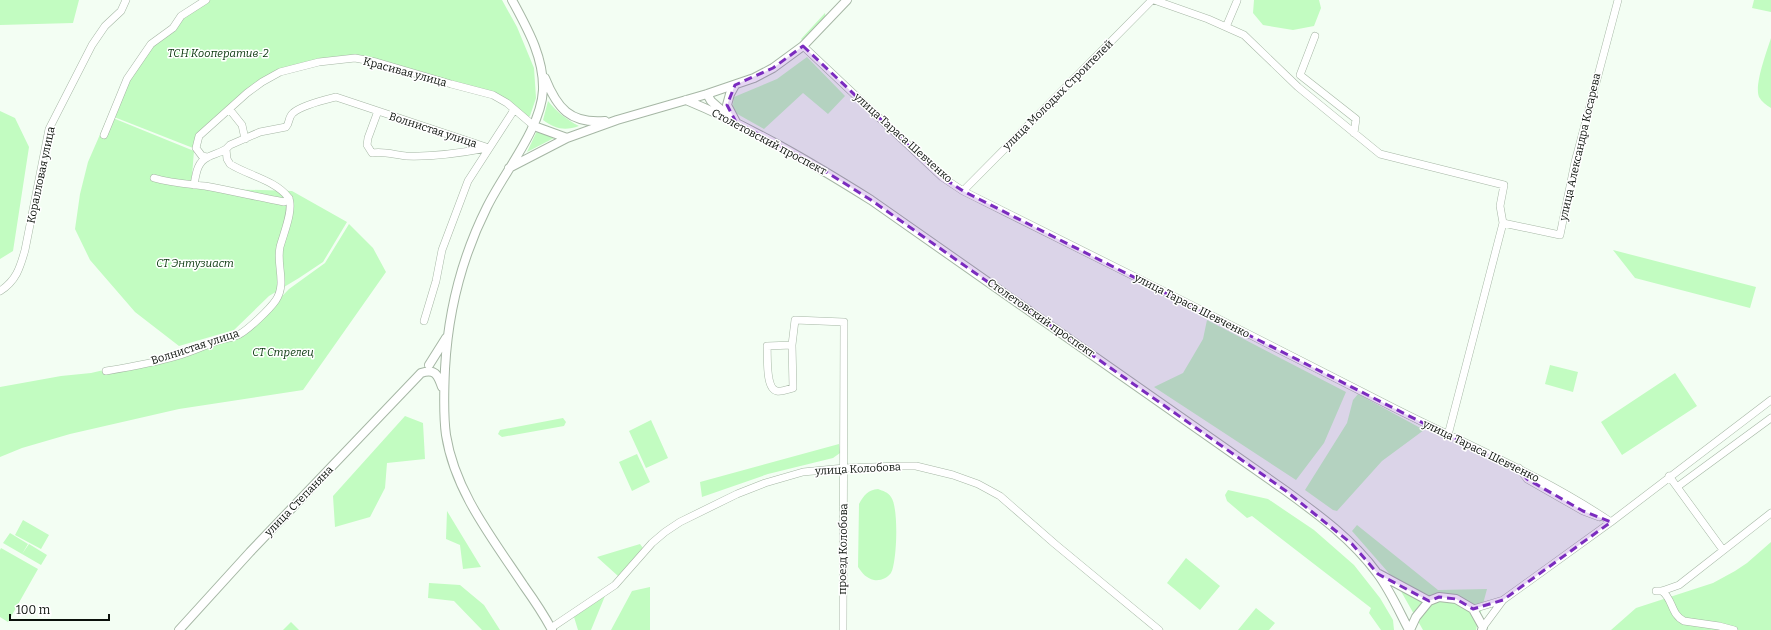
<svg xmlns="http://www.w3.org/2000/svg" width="1771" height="630" font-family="Bitter,serif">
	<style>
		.green { fill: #c2fcc1 }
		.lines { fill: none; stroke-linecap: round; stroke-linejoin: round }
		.minor-casing { stroke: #a6b7a5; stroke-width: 8 }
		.major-casing { stroke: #a6b7a5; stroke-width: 10 }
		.minor { stroke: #fff; stroke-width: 7 }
		.major { stroke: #fff; stroke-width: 8 }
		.marked { fill: #7b2cbf; fill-opacity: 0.2; stroke: #7b2cbf; stroke-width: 3; stroke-dasharray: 8 5; stroke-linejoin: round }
		.labels { text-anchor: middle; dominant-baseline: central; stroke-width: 3; stroke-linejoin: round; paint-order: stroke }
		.park-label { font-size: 11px; font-style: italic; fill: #053409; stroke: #fff }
		.street-label { font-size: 11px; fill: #0b110b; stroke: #fff }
	</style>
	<rect width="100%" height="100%" fill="#f3fef3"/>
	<!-- green -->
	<path class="green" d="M 0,0 L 79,0 L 73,23 L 0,25 Z
		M 209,0 L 502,0 L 517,27 L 534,68 L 536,98 L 530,116 L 527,118 L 507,99 L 355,56 L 282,69 L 198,135 L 193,148 L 109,115 C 123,92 136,65 154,45 C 169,27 190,13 209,0 Z
		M 1254,0 L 1319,0 L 1321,8 L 1314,26 L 1293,30 L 1263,25 L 1253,13 Z
		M 1754,0 L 1771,0 L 1771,12 L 1752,8 Z
		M 825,13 L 826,20 L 804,42 L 801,39 Z
		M 1771,38 L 1771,108 C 1766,105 1762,102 1759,97 C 1754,85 1767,51 1771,38 Z
		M 807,57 L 845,96 L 828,114 L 803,93 L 764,129 L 732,111 L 734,97 L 777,79 Z
		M 548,101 C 557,112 567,120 579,126 C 565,131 555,129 543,120 Z
		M 0,111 L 15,118 L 29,147 L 13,251 L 0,259 Z
		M 108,116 L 194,151 L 191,188 L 292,191 L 347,222 L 323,262 L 299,278 L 269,296 L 234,330 L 179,346 L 135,312 L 90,260 L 75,229 L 80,194 L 88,162 Z
		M 537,131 L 554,138 L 527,152 Z
		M 349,224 L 373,248 L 386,272 L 303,390 L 179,409 L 70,434 L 22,448 L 0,457 L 0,387 L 61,376 L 91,373 L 237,339 L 245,335 L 289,289 L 325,263 Z
		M 1613,250 L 1756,287 L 1750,308 L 1635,278 Z
		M 1207,320 L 1346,392 L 1324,443 L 1296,480 L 1154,387 L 1183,373 L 1203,339 Z
		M 1550,365 L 1578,372 L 1573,392 L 1545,384 Z
		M 1675,373 L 1697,406 L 1622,455 L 1601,422 Z
		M 1358,394 L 1424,430 L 1382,461 L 1337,511 L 1333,510 L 1305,490 L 1347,423 L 1353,400 Z
		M 405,416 L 423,423 L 425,459 L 387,463 L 385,488 L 370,517 L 335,527 L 333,496 Z
		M 563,418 L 566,422 L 564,426 L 502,437 L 498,434 L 500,430 Z
		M 651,420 L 668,458 L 646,468 L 629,431 Z
		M 839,444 L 840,453 L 833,458 L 768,474 L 702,497 L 700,482 Z
		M 637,454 L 650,482 L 632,491 L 619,462 Z
		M 878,489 C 883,491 888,492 891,497 C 899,507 897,563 891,573 C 887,578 881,581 874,580 C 866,578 863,574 858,567 L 859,504 C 864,495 868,490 878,489 Z
		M 1228,490 L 1268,499 L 1314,530 L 1354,565 L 1380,598 L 1393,620 L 1394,630 L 1381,630 L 1369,613 L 1371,608 L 1252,516 L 1247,518 L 1227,501 L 1225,495 Z
		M 447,511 L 481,567 L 463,569 L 460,545 L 446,539 Z
		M 23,520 L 49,535 L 41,549 L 15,535 Z
		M 1357,525 L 1438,590 L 1487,589 L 1476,630 L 1423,630 L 1394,579 L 1352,531 Z
		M 10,533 L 28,544 L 22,554 L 3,543 Z
		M 1771,542 L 1771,630 L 1611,630 L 1636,608 L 1713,583 L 1735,571 L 1747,563 Z
		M 29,544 L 47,555 L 41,565 L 22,554 Z
		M 640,544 L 643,548 L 618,576 L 597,557 Z
		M 1,548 L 38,569 L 8,622 L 0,617 L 0,550 Z
		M 1186,558 L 1220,586 L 1200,610 L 1167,583 Z
		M 429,583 L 460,585 L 484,605 L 500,630 L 482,630 L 454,601 L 428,598 Z
		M 650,587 L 650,630 L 611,630 L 632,591 Z
		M 605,596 L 591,630 L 578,630 L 574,617 Z
		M 1256,608 L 1275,623 L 1269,630 L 1238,630 Z
		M 291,622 L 299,630 L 283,630 Z"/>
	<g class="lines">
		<!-- minor casing -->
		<g class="minor-casing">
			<path id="minor" d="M 1154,0 L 1208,19 L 1244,35 L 1298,87 L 1380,154 L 1504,185 L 1500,206 L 1503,223
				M 1226,27 L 1237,1
				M 1315,36 L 1300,75 L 1356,119 L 1354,133
				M 803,46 L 942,177 L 963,191 C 1107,262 1251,335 1394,408 C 1467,445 1543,476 1611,522
				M 230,110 L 242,125 L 245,139
				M 378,111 L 368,138 L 367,145 L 372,153 C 384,151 395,155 406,156 C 433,157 461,153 487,148
				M 104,135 L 127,79 L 151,44 L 173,28 L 181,16 L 206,0
				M 207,157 L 202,156 L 196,148 L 199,136 L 247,93 L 262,82 L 280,72 L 319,62 L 355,58 L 376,62 L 451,84 L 493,95 L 507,103 L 534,126
				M 154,178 C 171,183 188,184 205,186 C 232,191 258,197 284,202 L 289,198
				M 194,185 C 196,174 197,162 208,157 C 214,154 220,153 226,149
				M 963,191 L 1152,0
				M 0,291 C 16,281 20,268 25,250 L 49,129 L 92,45 L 105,26 L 121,11 L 126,0
				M 424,321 L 436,281 L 442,250 L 468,181 L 514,110
				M 792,345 L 793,388 C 788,389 782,392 777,391 C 765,389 768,356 767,346 L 792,345 L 795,320 L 844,322 L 843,630
				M 106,371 C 130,367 154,363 177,356 C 191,352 204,346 217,341 C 224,339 231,338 238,335 C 247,331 270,309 276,300 C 287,283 276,265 280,247 C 283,235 295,207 288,197 C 275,180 247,175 230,164 L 227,159 L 226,149 L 230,145 L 260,132 L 286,127 C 290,123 288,117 293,113 C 302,105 324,100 336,97 L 489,148
				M 1448,435 L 1503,223 L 1560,235 L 1575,162 L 1618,0
				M 1519,468 L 1527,479 L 1583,511 L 1599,517
				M 1669,476 L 1723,550
				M 1677,487 L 1771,418
				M 1656,591 L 1662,591 L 1679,585 L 1771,513
				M 1662,591 C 1673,599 1671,615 1684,621 L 1719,626 L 1734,630
				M 1473,609 L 1503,600
				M 1483,627 L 1503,600 L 1611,522 L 1771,400
				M 551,628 L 615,585 L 652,543 L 665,532 L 680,522 L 737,494 L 765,483 L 803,472 L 844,468 L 900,466 L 916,466 L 953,475 L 978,484 L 1000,496 L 1055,544 L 1159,630"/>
		</g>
		<!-- major casing -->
		<g class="major-casing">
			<path id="major" d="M 512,0 C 527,28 544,57 543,90 C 541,129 504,172 487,207 C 461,259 448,311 445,369 C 444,391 443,413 446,435 C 455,492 493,539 524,586 C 534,600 544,615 552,630
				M 545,78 C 557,108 570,124 605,121
				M 735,85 L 730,94 L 727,105 L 736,122
				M 707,94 L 711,101 L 727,115
				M 686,100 C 751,127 812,163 871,200 L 1286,491 C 1319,515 1353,540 1377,573 C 1390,590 1399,611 1409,630
				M 534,126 L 567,138
				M 509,168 L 567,138 L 617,120 L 707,94 L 754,78 L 773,68 L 803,46 L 847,0
				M 429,365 L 446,338
				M 1379,574 L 1429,601 L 1439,597 L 1456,599 L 1473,609 L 1483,627 L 1482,630
				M 179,630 L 250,552 L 421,373 C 435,368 438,375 442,387
				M 1410,630 L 1416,617 L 1429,601"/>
		</g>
		<!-- minor -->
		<use href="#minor" class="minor"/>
		<!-- major -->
		<use href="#major" class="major"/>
	</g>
	<!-- marked area -->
	<path class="marked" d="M 803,46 L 942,177 L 963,191 L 1435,429 L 1518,467 L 1527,479 L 1583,511 L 1611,522 L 1503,600 L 1473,609 L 1456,599 L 1439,597 L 1429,601 L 1378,574 L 1352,544 L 1286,491 L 871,200 L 812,163 L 736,122 L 727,105 L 735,85 L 773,68 Z"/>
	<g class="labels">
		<!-- park labels -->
		<g class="park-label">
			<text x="218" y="53">ТСН Кооператив-2</text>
			<text x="195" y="263">СТ Энтузиаст</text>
			<text x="283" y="352">СТ Стрелец</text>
		</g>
		<!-- street labels -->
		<g class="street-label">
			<text transform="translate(405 72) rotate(15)">Красивая улица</text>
			<text transform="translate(1058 95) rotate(-45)">улица Молодых Строителей</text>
			<text transform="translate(433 130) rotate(18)">Волнистая улица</text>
			<text transform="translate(903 138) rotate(42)">улица Тараса Шевченко</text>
			<text transform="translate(769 142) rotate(28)">Столетовский проспект</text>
			<text transform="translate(1580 147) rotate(-77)">улица Александра Косарева</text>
			<text transform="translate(41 175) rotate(-78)">Коралловая улица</text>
			<text transform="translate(1192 306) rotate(27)">улица Тараса Шевченко</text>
			<text transform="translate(1041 318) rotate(35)">Столетовский проспект</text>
			<text transform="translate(195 347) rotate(-18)">Волнистая улица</text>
			<text transform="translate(1481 451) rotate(26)">улица Тараса Шевченко</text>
			<text transform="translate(858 469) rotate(-3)">улица Колобова</text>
			<text transform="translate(299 501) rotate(-46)">улица Степаняна</text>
			<text transform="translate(843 549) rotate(-89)">проезд Колобова</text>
		</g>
	</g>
	<!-- scale -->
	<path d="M10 614v6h99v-6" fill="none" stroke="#0b110b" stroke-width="2"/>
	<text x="16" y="614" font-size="12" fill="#0b110b" stroke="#ffffff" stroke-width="3" paint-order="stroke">100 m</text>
</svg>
